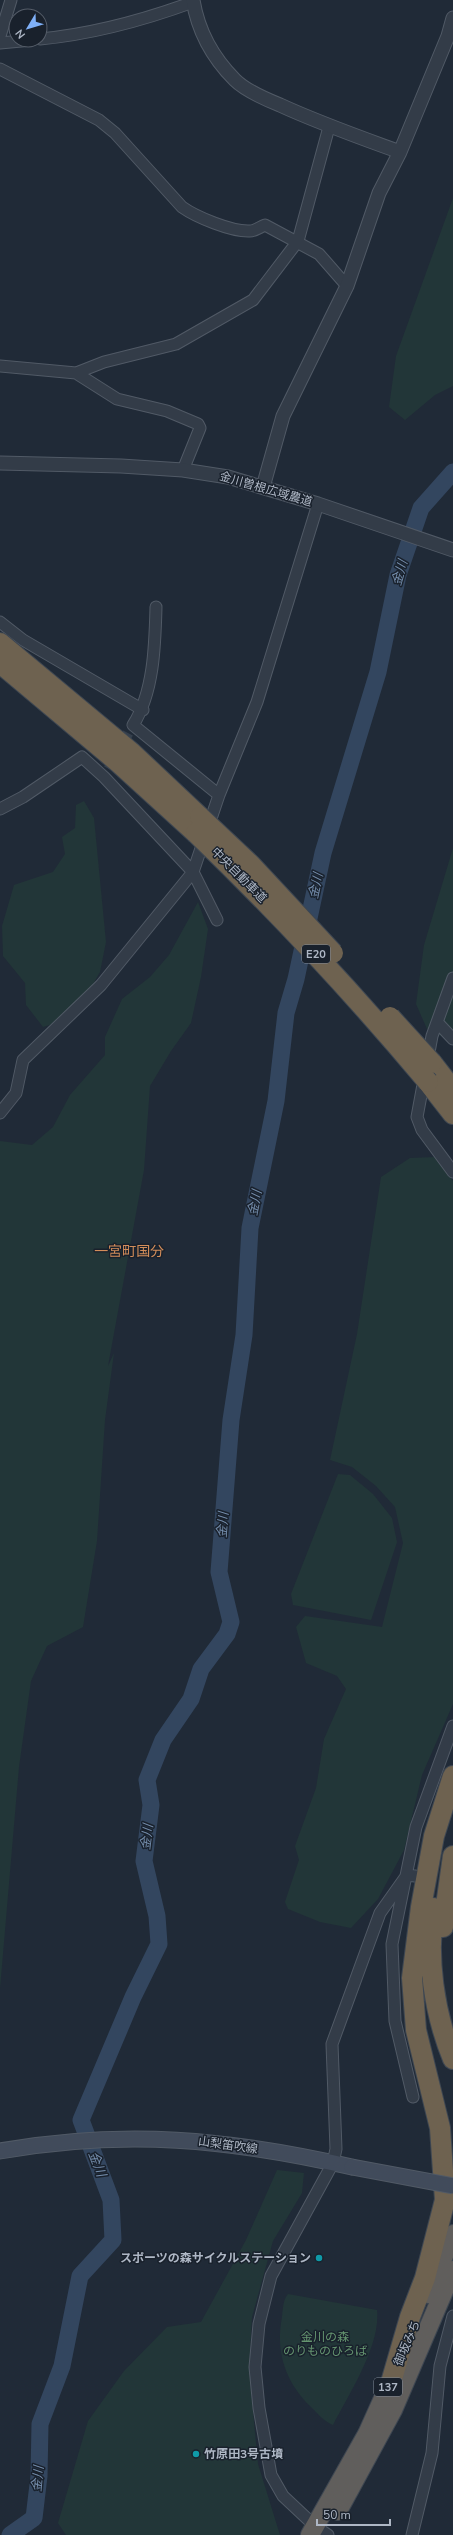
<svg xmlns="http://www.w3.org/2000/svg" width="453" height="2535" font-family="'Nunito Sans','Noto Sans JP',sans-serif">
	<style>
		.green { fill: #223638 }
		.lines { fill: none; stroke-linecap: round; stroke-linejoin: round }
		.river { stroke: #33465f; stroke-width: 17 }
		.minor-tunnel { stroke: #353f4c; stroke-width: 11; stroke-dasharray: 11 5.5; stroke-linecap: butt }
		.minor-casing { stroke: #515a66; stroke-width: 13 }
		.tertiary-casing { stroke: #515a66; stroke-width: 15 }
		.secondary-casing { stroke: #515a66; stroke-width: 17 }
		.trunk-casing { stroke: #3e4752; stroke-width: 20 }
		.motorway-casing { stroke: #3e4752; stroke-width: 22 }
		.minor { stroke: #333c48; stroke-width: 11 }
		.tertiary { stroke: #333c48; stroke-width: 13 }
		.secondary { stroke: #414b5b; stroke-width: 15 }
		.trunk { stroke: #605e5c; stroke-width: 18 }
		.motorway { stroke: #6e6250; stroke-width: 20 }
		.secondary-bridge-casing { stroke: #515a66; stroke-width: 17; stroke-linecap: butt }
		.motorway-bridge-casing { stroke: #3e4752; stroke-width: 22; stroke-linecap: butt }
		.secondary-bridge { stroke: #414b5b; stroke-width: 15 }
		.motorway-bridge { stroke: #6e6250; stroke-width: 20 }
		.culture-dot { fill: #0f9aa8; stroke: #19212c; stroke-width: 1.5 }
		.labels { text-anchor: middle; dominant-baseline: central; stroke-width: 3; stroke-linejoin: round; paint-order: stroke }
		.shield { fill: #19212c; stroke: #818a97; stroke-width: 1 }
		.shield-label { font-size: 11px; font-weight: bold; fill: #aeb7c5 }
		.street-label { font-size: 12px; fill: #aeb7c5; stroke: #19212c }
		.poi-label { font-size: 12px; font-weight: bold; fill: #aeb7c5; stroke: #19212c; text-anchor: end }
		.park-label { font-size: 12px; fill: #659570; stroke: #19212c }
		.water-label { font-size: 13px; font-style: italic; fill: #758ead; stroke: #19212c }
		.quarter-label { font-size: 14px; fill: #d38d5a; stroke: #19212c }
	</style>
	<rect width="100%" height="100%" fill="#202a37"/>
	<!-- green -->
	<path class="green" d="M 453,198 L 453,386 L 435,395 L 405,420 L 389,407 L 396,356 Z
		M 84,801 L 94,818 L 106,942 L 100,972 L 89,991 L 53,1024 L 43,1027 L 26,1005 L 25,983 L 3,956 L 2,926 L 14,885 L 53,872 L 65,854 L 62,837 L 75,828 L 76,805 Z
		M 453,848 L 453,1042 L 427,1029 L 416,1004 L 424,945 Z
		M 198,902 L 208,929 L 201,977 L 191,1023 L 171,1051 L 150,1086 L 144,1170 L 108,1366 L 114,1353 L 105,1420 L 97,1541 L 83,1627 L 47,1646 L 31,1681 L 19,1767 L 0,1989 L 0,1141 L 32,1145 L 53,1127 L 70,1095 L 105,1055 L 105,1037 L 122,999 L 150,977 L 169,955 Z
		M 435,1157 L 453,1181 L 453,1704 L 422,1775 L 404,1850 L 378,1899 L 351,1928 L 320,1922 L 288,1909 L 285,1902 L 299,1860 L 295,1846 L 316,1788 L 324,1739 L 346,1689 L 337,1676 L 306,1663 L 296,1627 L 305,1616 L 382,1627 L 403,1543 L 395,1507 L 376,1486 L 352,1467 L 330,1460 L 357,1334 L 381,1177 L 410,1158 Z
		M 338,1474 L 350,1475 L 373,1494 L 392,1518 L 397,1542 L 371,1620 L 293,1605 L 291,1594 Z
		M 277,2170 L 304,2173 L 302,2193 L 273,2241 L 252,2317 L 249,2369 L 258,2464 L 280,2535 L 66,2535 L 58,2523 L 88,2421 L 124,2371 L 167,2327 L 201,2322 L 246,2240 Z
		M 288,2294 L 377,2310 C 381,2345 349,2394 333,2425 C 324,2421 319,2415 312,2408 C 286,2383 275,2353 282,2317 C 283,2308 283,2300 288,2294 Z"/>
	<g class="lines">
		<!-- river -->
		<path class="river" d="M 10,2535 L 34,2518 L 39,2476 L 40,2424 L 62,2366 L 80,2276 L 113,2240 L 111,2200 L 81,2120 L 133,1997 L 159,1944 L 157,1916 L 144,1861 L 151,1805 L 147,1780 L 163,1740 L 191,1699 L 201,1669 L 227,1634 L 231,1622 L 219,1572 L 231,1420 L 244,1335 L 250,1228 L 276,1101 L 286,1013 L 296,979 L 323,853 L 378,672 L 398,575 L 421,508 L 453,472"/>
		<!-- minor-tunnel -->
		<path class="minor-tunnel" d="M 109,769 L 128,733"/>
		<!-- minor casing -->
		<g class="minor-casing">
			<path id="minor" d="M 0,36 L 11,0
				M 40,39 C 93,34 144,20 193,2
				M 0,43 L 32,40
				M 0,69 L 99,120 L 115,133 L 182,207 C 196,217 232,232 250,231 C 255,231 260,227 265,225 L 319,254 L 347,286
				M 0,366 L 76,373 L 117,399 L 167,411 L 198,424 L 200,428 L 183,470
				M 76,373 L 104,362 L 176,344 L 253,300 L 298,241 L 329,127
				M 156,607 C 155,645 154,692 133,725 L 219,795
				M 0,622 L 23,640 L 143,710
				M 0,809 L 23,797 L 82,757 L 104,777 L 193,872 L 217,920
				M 453,978 L 432,1036 L 417,1117 L 422,1130 L 453,1172
				M 437,1022 L 453,1039
				M 0,1113 L 16,1093 L 23,1060 L 101,985 L 193,872 L 219,795 L 257,702 L 318,504
				M 413,2097 L 395,2021 L 392,1944 L 416,1827 L 453,1726
				M 328,2535 L 316,2527 L 283,2496 L 271,2475 L 259,2408 L 255,2367 L 259,2324 L 271,2276 L 333,2163 L 336,2149 L 332,2044 L 380,1913 L 407,1875 L 415,1876
				M 412,2535 L 432,2453 L 440,2366 L 453,2316"/>
		</g>
		<!-- tertiary casing -->
		<g class="tertiary-casing">
			<path id="tertiary" d="M 193,0 C 198,31 212,57 235,80 C 246,91 265,99 280,105 C 319,123 359,137 400,152
				M 0,463 L 121,466 L 183,470 L 228,477 L 318,504 L 453,550
				M 263,487 L 283,416 L 347,286 L 379,193 L 400,152 L 448,36 L 453,18"/>
		</g>
		<!-- secondary casing -->
		<g class="secondary-casing">
			<path id="secondary" d="M 0,2151 C 125,2129 229,2139 352,2167"/>
		</g>
		<!-- trunk casing -->
		<g class="trunk-casing">
			<path id="trunk" d="M 428,2294 L 453,2234
				M 338,2511 L 393,2410 L 453,2270
				M 310,2535 L 367,2434 L 398,2365"/>
		</g>
		<!-- motorway casing -->
		<g class="motorway-casing">
			<path id="motorway" d="M 0,643 L 132,753 L 200,817
				M 0,663 L 119,763 L 196,833
				M 432,1063 L 453,1090
				M 428,1082 L 453,1114
				M 434,1908 C 426,1957 434,2013 453,2059
				M 443,1927 L 453,1856
				M 392,2379 L 410,2317 L 425,2278 L 445,2200 L 440,2128 L 416,2030 L 412,1978 L 421,1907 L 434,1836 L 453,1776"/>
		</g>
		<!-- minor -->
		<use href="#minor" class="minor"/>
		<!-- tertiary -->
		<use href="#tertiary" class="tertiary"/>
		<!-- secondary -->
		<use href="#secondary" class="secondary"/>
		<!-- trunk -->
		<use href="#trunk" class="trunk"/>
		<!-- motorway -->
		<use href="#motorway" class="motorway"/>
		<!-- secondary-bridge casing -->
		<g class="secondary-bridge-casing">
			<path id="secondary-bridge" d="M 352,2167 L 453,2186"/>
		</g>
		<!-- motorway-bridge casing -->
		<g class="motorway-bridge-casing">
			<path id="motorway-bridge" d="M 200,817 L 251,865 L 333,953
				M 196,833 C 278,912 355,995 428,1082
				M 390,1017 L 432,1063"/>
		</g>
		<!-- secondary-bridge -->
		<use href="#secondary-bridge" class="secondary-bridge"/>
		<!-- motorway-bridge -->
		<use href="#motorway-bridge" class="motorway-bridge"/>
	</g>
	<!-- markers -->
	<g class="culture-dot">
		<circle cx="319" cy="2258" r="4"/>
		<circle cx="196" cy="2454" r="4"/>
	</g>
	<g class="labels">
		<!-- shield labels -->
		<g class="shield">
			<rect x="302" y="945" width="28" height="18" rx="3"/>
			<rect x="374" y="2378" width="28" height="18" rx="3"/>
		</g>
		<g class="shield-label">
			<text x="316" y="954">E20</text>
			<text x="388" y="2387">137</text>
		</g>
		<!-- street labels -->
		<g class="street-label">
			<text transform="translate(266 489) rotate(16)">金川曽根広域農道</text>
			<text transform="translate(239 875) rotate(45)">中央自動車道</text>
			<text transform="translate(228 2145) rotate(8)">山梨笛吹線</text>
			<text transform="translate(407 2343) rotate(-67)">御坂みち</text>
		</g>
		<!-- poi labels -->
		<g class="poi-label">
			<text x="311" y="2258">スポーツの森サイクルステーション</text>
			<text x="204" y="2454" text-anchor="start">竹原田3号古墳</text>
		</g>
		<!-- park labels -->
		<g class="park-label">
			<text x="325" y="2337">金川の森<tspan x="325" dy="14">のりものひろば</tspan></text>
		</g>
		<!-- water labels -->
		<g class="water-label">
			<text transform="translate(400 573) rotate(-74)">金川</text>
			<text transform="translate(316 886) rotate(-78)">金川</text>
			<text transform="translate(255 1203) rotate(-79)">金川</text>
			<text transform="translate(223 1525) rotate(-86)">金川</text>
			<text transform="translate(147 1837) rotate(-83)">金川</text>
			<text transform="translate(97 2164) rotate(69)">金川</text>
			<text transform="translate(38 2479) rotate(-85)">金川</text>
		</g>
		<!-- quarter labels -->
		<g class="quarter-label">
			<text x="129" y="1251">一宮町国分</text>
		</g>
	</g>
	<!-- north arrow -->
	<g transform="translate(28 28) rotate(232)"><circle r="19" fill="#19212c" stroke="#555d69"/>
	<path d="M0-3L7 15L0 10L-7 15Z" fill="#7fb0f8"/>
	<text y="-6" font-size="11" font-weight="bold" text-anchor="middle" fill="#aeb7c5">N</text>
	</g>
	<!-- scale -->
	<path d="M317 2519v6h73v-6" fill="none" stroke="#aeb7c5" stroke-width="2"/>
	<text x="323" y="2519" font-size="12" fill="#aeb7c5" stroke="#19212c" stroke-width="3" paint-order="stroke">50 m</text>
</svg>
